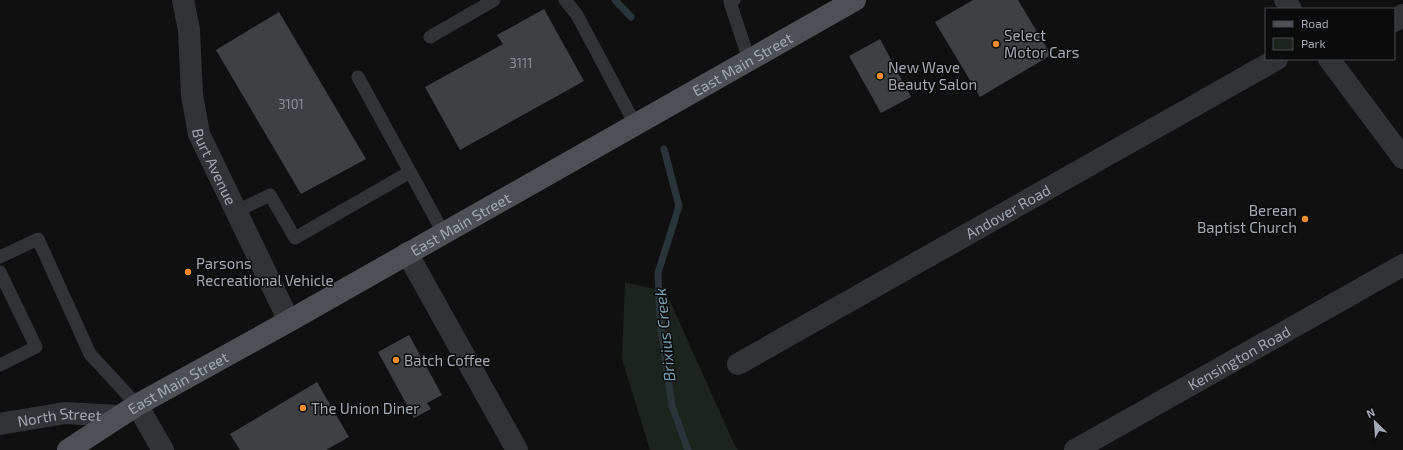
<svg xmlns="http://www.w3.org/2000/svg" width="1403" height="450" font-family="'Exo 2',sans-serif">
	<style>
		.green { fill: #1d241d }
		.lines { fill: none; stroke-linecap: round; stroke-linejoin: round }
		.stream { stroke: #2a3539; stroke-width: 7 }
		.building { fill: #3f4044 }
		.service { stroke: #313336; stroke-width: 13 }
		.minor { stroke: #313336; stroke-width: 22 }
		.tertiary { stroke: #313336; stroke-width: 22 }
		.primary { stroke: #4d5055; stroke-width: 22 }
		.poi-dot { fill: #eb8c2f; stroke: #0b0b0c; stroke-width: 1.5 }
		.labels { text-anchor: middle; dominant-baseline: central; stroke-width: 3; stroke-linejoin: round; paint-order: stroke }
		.number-label { font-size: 13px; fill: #898f96 }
		.poi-label { font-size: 15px; fill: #a2a9b2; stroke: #0b0b0c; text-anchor: start }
		.street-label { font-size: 15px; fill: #a2a9b2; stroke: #0b0b0c }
		.water-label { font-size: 16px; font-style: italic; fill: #799dad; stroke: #0b0b0c }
	</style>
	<rect width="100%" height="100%" fill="#101011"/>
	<!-- green -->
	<path class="green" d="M 625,282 L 666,292 L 734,444 L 738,450 L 650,450 L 622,359 Z"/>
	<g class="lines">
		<!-- stream -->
		<path class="stream" d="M 615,0 L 631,17
			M 664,149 L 679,206 L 658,273 L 660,322 L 672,406 L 688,450"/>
	</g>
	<!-- building -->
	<path class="building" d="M 973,0 L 1018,0 L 1051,55 L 980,97 L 935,22 Z
		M 544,9 L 584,81 L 460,150 L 425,87 L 503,44 L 497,35 Z
		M 279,12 L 366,159 L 301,194 L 216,50 Z
		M 880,39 L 911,97 L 881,113 L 849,56 Z
		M 409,335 L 442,395 L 427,403 L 431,409 L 414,418 L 378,352 Z
		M 317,382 L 349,437 L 326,450 L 240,450 L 230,434 Z"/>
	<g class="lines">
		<!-- service -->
		<path class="service" d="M 565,0 L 577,15 L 635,124
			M 734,0 L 730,2 L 749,60
			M 430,37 L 494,0
			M 358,77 L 443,232
			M 237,211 L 270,195 L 295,238 L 410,172
			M 0,257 L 38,239 L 90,354 L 137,405
			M 0,272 L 36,347 L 0,365"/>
		<!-- minor -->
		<g class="minor">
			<path id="s1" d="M 183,0 L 189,30 L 192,95 L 199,134 L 289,321"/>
			<path d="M 1285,0 L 1291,9"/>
			<path d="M 1394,21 L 1403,15"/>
			<path d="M 1329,59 L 1403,158"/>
			<path d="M 407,253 L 517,450"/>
			<path id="s2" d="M 738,364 L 1277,59"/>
			<path d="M 137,405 L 163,450"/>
			<path id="s3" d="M 1075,450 L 1403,265"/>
		</g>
		<!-- tertiary -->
		<path class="tertiary" id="s4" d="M 0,424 L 65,413 L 119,416"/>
		<!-- primary -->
		<path class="primary" id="s5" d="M 68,450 L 137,405 L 289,321 L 855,0"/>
	</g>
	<!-- markers -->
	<g class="poi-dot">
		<circle cx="996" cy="44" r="4"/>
		<circle cx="880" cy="76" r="4"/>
		<circle cx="1305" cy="219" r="4"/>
		<circle cx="188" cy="272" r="4"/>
		<circle cx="396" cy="360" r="4"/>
		<circle cx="303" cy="408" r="4"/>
	</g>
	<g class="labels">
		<!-- number labels -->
		<g class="number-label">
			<text x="521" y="63">3111</text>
			<text x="291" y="104">3101</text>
		</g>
		<!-- poi labels -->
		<g class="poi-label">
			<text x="1004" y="35">Select<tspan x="1004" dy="17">Motor Cars</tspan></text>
			<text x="888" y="67">New Wave<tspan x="888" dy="17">Beauty Salon</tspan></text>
			<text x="1297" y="210" text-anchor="end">Berean<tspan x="1297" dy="17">Baptist Church</tspan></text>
			<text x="196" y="263">Parsons<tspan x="196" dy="17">Recreational Vehicle</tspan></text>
			<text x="404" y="360">Batch Coffee</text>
			<text x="311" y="408">The Union Diner</text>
		</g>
		<!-- street labels -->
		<g class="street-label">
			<text stroke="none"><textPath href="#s5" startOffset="777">East Main Street</textPath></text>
			<text stroke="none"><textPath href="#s1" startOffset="171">Burt Avenue</textPath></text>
			<text stroke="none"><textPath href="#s2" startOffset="310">Andover Road</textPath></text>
			<text stroke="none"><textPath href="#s5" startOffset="453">East Main Street</textPath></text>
			<text stroke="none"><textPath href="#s3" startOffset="188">Kensington Road</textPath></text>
			<text stroke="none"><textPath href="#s5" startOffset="129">East Main Street</textPath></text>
			<text stroke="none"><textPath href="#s4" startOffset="60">North Street</textPath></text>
		</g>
		<!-- water labels -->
		<g class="water-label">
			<text transform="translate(664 335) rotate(-96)">Brixius Creek</text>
		</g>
	</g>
	<!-- legend -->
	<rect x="1265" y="8" width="130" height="52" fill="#0b0b0c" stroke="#474a4e"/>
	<rect x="1273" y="21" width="20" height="6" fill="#4d5055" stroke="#474a4e"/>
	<text x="1301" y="28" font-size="12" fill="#a2a9b2">Road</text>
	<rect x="1273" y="38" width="20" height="12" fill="#1d241d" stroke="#474a4e"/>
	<text x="1301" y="48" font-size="12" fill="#a2a9b2">Park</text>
	<!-- north arrow -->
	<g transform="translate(1375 422) rotate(335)" stroke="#0b0b0c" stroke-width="3" paint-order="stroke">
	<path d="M0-3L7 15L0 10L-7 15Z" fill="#a2a9b2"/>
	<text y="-6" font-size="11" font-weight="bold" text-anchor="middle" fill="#a2a9b2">N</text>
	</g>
</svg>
